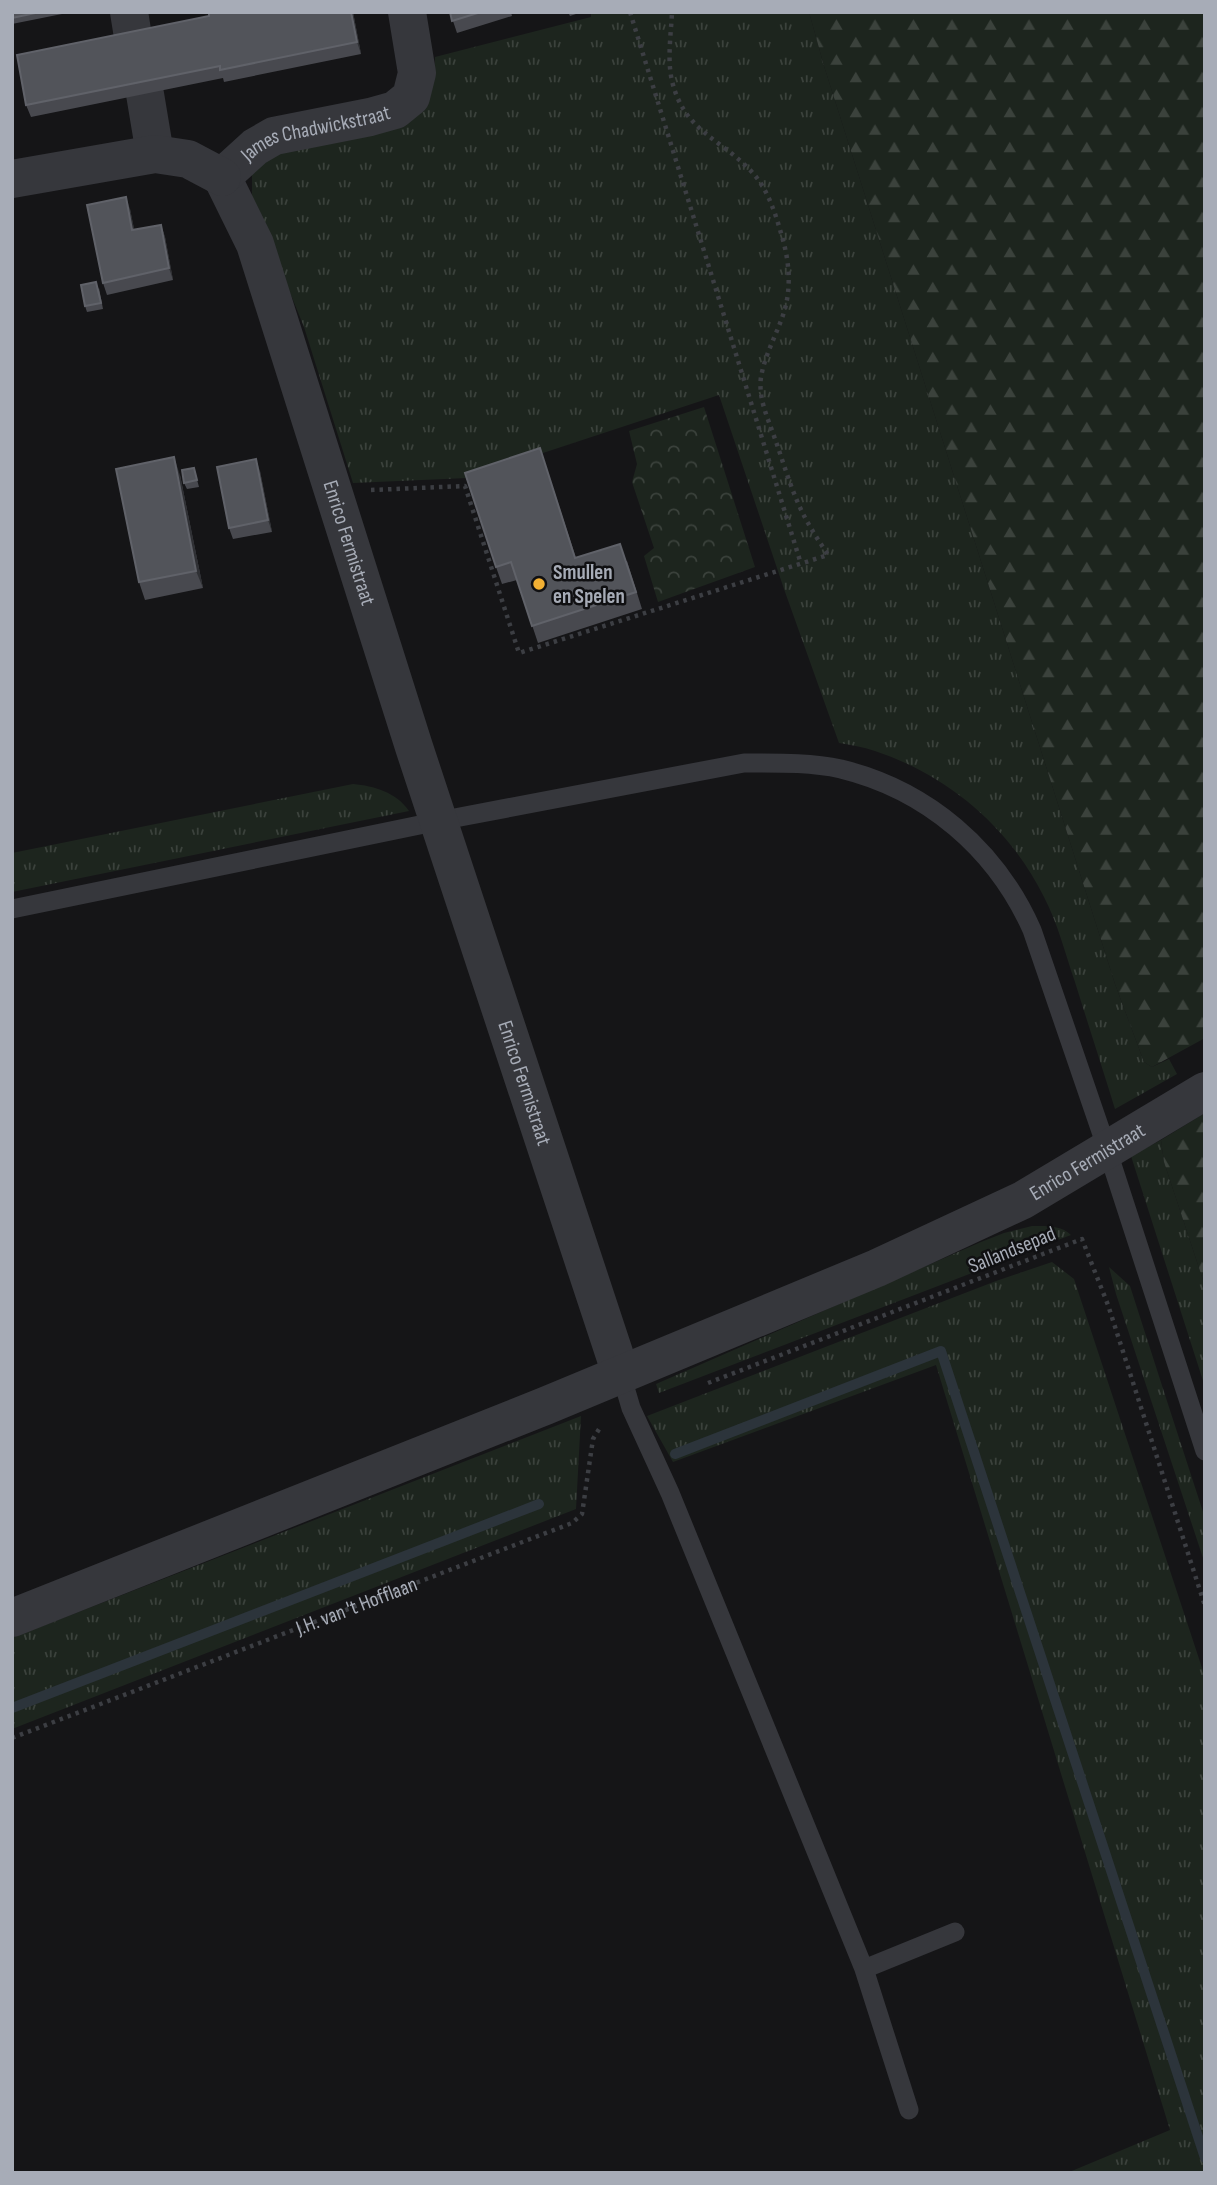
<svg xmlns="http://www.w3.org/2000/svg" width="1217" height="2185" font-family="'Sofia Sans Condensed',sans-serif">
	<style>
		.grass { fill: url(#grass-tufts) }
		.forest { fill: url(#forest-firs) }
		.park { fill: url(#park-crowns) }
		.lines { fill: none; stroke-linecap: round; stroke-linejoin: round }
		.stream { stroke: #2c343b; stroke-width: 10 }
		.path { stroke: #3c3e43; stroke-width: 4.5; stroke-dasharray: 3.5 5; stroke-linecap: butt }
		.service { stroke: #36373c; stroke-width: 19 }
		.minor { stroke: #36373c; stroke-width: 38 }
		.wall { fill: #48494f }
		.shaded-wall { fill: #2f3034 }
		.building { fill: #52545a; stroke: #606269; stroke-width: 2 }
		.poi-dot { fill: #f2b033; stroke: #101012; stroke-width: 2.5 }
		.labels { text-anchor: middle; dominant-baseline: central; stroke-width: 5; stroke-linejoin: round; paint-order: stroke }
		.street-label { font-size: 21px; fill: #a7acb7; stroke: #101012 }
		.poi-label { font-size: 21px; font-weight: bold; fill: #a7acb7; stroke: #101012; text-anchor: start }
	</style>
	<defs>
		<pattern id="grass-tufts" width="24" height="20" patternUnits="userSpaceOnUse" patternTransform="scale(1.75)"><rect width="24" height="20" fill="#1d251e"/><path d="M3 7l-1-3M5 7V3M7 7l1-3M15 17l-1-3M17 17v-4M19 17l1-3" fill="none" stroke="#3b423c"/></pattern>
		<pattern id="forest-firs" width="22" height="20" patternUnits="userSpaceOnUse" patternTransform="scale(1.75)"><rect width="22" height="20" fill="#1d251e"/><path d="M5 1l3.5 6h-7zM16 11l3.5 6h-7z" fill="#3b423c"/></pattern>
		<pattern id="park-crowns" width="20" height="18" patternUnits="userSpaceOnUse" patternTransform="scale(1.75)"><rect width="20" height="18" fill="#1d251e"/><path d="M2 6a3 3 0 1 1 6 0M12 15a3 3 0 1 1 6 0" fill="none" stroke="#3b423c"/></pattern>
	</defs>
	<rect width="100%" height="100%" fill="#151517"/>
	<!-- grass -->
	<path class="grass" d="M 591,12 L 809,12 L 824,66 L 1115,984 L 1144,1062 L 1152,1067 L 1169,1059 L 1177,1074 L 1115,1109 C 1102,1067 1088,1024 1075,982 C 1065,953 1058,924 1044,897 C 1010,828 948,775 875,751 C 863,747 851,745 839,743 L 784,589 L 719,395 L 467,478 L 353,483 L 304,327 L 252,199 L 252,174 L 260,162 L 434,83 L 435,57 L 591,17 Z
		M 353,784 C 374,786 396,792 409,811 L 12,892 L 12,853 Z
		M 1161,1140 L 1164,1162 L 1205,1286 L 1205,1387 L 1131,1156 Z
		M 1032,1226 C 1046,1226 1061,1225 1071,1235 L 659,1393 L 656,1384 L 981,1242 L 1004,1233 Z
		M 1052,1262 L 1074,1279 L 1205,1677 L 1205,2173 L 1067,2173 L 1170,2130 L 936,1365 L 673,1462 L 647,1416 L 996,1281 Z
		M 1109,1267 L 1130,1286 L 1166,1398 L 1205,1518 L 1205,1564 L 1116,1294 Z
		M 581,1416 L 576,1509 L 12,1729 L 12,1638 Z"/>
	<!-- forest -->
	<path class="forest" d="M 809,12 L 1205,12 L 1205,1038 L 1152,1067 L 1144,1062 L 1115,984 L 824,66 Z
		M 1205,1113 L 1205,1286 L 1164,1162 L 1161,1140 Z"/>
	<!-- park -->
	<path class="park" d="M 704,407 L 755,567 L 658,602 L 644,556 L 654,548 L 632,482 L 637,464 L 629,431 Z"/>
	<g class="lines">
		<!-- stream -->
		<path class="stream" d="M 675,1454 L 941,1351 L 1205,2158
			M 12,1708 L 539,1504"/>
		<!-- path -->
		<g class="path">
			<path d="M 630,12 L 801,564"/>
			<path d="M 371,490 L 465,486 L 519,653 L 828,555 C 821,544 814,534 808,523 C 793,497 785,467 775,439 C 768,418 758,399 761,377 C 765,354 777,334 784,312 C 792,286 789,259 781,233 C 774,209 766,185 748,168 C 717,137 684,130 672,81 C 667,59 671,35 672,12"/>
			<path d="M 708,1383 L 1082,1239 L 1108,1305 L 1205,1606"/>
			<path id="s1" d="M 12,1738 L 572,1523 L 582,1514 L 593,1439 L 601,1426"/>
		</g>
		<!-- service -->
		<path class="service" d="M 12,909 L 439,821 L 744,763 C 776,763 809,762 841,769 C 927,790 996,849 1032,930 L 1107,1149 L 1205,1451
			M 621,1374 L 631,1408 L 670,1493 L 864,1969 L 909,2110
			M 864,1969 L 955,1932"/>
		<!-- minor -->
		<g class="minor">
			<path d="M 129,12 L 134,43"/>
			<path d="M 145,94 L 155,154"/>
			<path id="s2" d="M 222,177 L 255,244 L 414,747 L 621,1374"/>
			<path id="s3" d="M 222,177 L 255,147 L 274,136 L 370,117 L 395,110 L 411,97 L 417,73 L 407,12"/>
			<path d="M 12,179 L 155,154 L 188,159 L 222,177"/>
			<path id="s4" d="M 12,1618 L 545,1406 L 877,1268 L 1023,1200 L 1205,1091"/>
		</g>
	</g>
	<!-- wall -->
	<path class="wall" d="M 12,12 L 62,12 L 62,14 L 12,24 Z
		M 353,12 L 361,54 L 224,82 L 223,78 L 31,117 L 26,105 Z
		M 450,12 L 511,12 L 512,16 L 457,33 Z
		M 568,12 L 582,12 L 570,16 Z
		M 130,209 L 134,230 L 161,225 L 165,237 L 173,280 L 107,295 L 103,283 Z
		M 99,288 L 103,309 L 87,312 L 85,306 Z
		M 540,448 L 576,558 L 627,561 L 642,609 L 538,643 L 517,580 L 502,584 L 496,567 Z
		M 194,468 L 199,487 L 187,489 L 184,483 Z
		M 260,471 L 272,532 L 233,539 L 229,528 Z
		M 180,475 L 203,588 L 145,600 L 139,582 Z"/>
	<!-- shaded-wall -->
	<path class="shaded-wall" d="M 351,12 L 353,12 L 361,54 L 357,42 Z
		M 126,197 L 130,209 L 137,242 L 132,230 Z
		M 161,225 L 165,237 L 173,280 L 169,268 Z
		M 174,457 L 180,475 L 203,588 L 196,571 Z
		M 256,459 L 260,471 L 272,532 L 268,520 Z"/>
	<!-- building -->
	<path class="building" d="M 12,12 L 40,12 L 12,18 Z
		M 211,12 L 351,12 L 357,42 L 220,70 L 220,66 L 26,105 L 17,55 L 209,16 L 209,13 Z
		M 450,12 L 481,12 L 452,21 Z
		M 126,197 L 132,230 L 161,225 L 169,268 L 103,283 L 87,205 Z
		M 96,282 L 101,303 L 85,306 L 81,285 Z
		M 540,448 L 575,558 L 620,544 L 636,592 L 532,626 L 511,562 L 496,567 L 465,473 Z
		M 174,457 L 196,571 L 139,582 L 116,469 Z
		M 256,459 L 268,520 L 229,528 L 217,467 Z
		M 194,468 L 197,480 L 184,483 L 182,470 Z"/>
	<!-- markers -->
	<circle class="poi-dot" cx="539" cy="584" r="7"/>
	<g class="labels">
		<!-- street labels -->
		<g class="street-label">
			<text stroke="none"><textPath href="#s3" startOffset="107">James Chadwickstraat</textPath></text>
			<text stroke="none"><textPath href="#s2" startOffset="388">Enrico Fermistraat</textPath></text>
			<text stroke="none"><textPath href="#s2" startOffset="956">Enrico Fermistraat</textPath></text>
			<text stroke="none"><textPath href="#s4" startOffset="1169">Enrico Fermistraat</textPath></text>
			<text transform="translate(1012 1250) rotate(-22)">Sallandsepad</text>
			<text stroke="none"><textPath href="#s1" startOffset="369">J.H. van 't Hofflaan</textPath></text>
		</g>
		<!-- poi labels -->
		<g class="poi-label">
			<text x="553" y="572">Smullen<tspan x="553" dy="24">en Spelen</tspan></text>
		</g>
	</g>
	<!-- border -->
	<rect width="1217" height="2185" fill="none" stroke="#a7acb7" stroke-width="28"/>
</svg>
